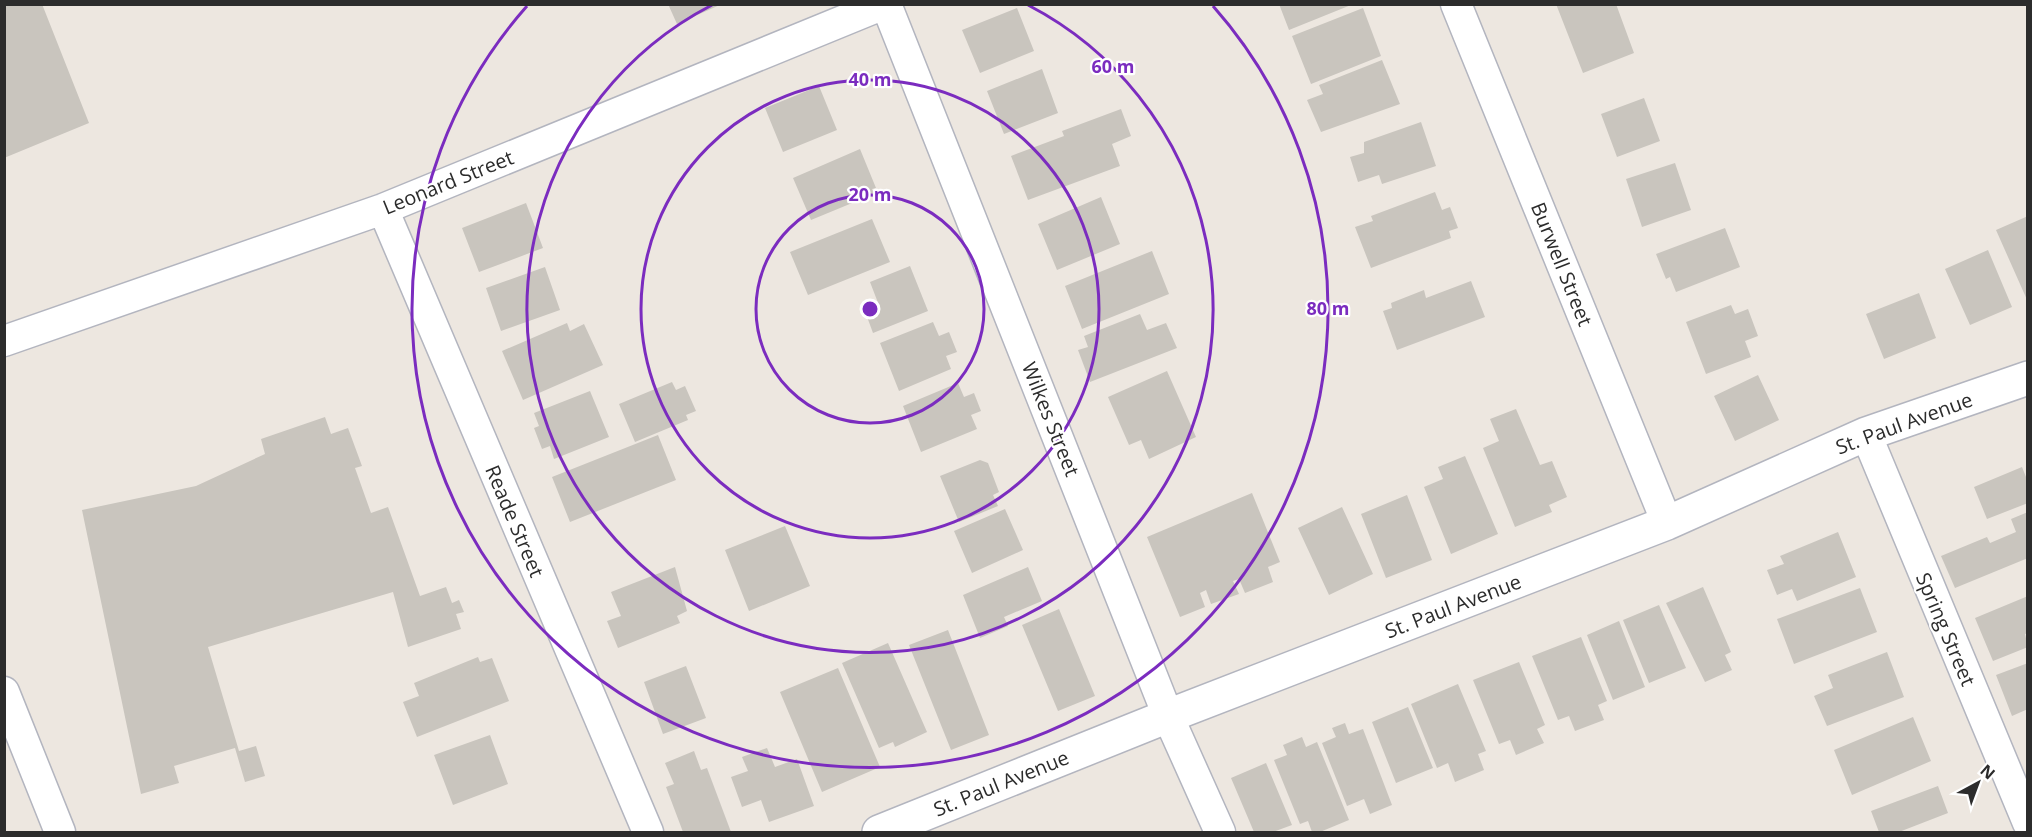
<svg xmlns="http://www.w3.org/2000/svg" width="2032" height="837" font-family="'Open Sans',sans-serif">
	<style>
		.building { fill: #c9c5be }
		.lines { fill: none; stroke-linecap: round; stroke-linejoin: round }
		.minor-casing { stroke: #b3b5bf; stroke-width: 33 }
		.tertiary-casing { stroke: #b3b5bf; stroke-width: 36 }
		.minor { stroke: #fff; stroke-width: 30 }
		.tertiary { stroke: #fff; stroke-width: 33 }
		.ring { fill: none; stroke: #7b2cbf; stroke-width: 3 }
		.labels { text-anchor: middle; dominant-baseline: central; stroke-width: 4.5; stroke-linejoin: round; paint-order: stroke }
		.street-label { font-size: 20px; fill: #2c2c2c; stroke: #fff }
		.centre { fill: #7b2cbf; stroke: #fff; stroke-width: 3 }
		.ring-label { font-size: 18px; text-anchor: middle; font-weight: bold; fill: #7b2cbf; stroke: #fff; stroke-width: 4.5; stroke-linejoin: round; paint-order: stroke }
	</style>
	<rect width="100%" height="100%" fill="#ede7e0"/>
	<!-- building -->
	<path class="building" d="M 4,4 L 42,4 L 89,123 L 4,158 Z
		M 668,4 L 722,4 L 677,24 Z
		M 1279,4 L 1351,4 L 1351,5 L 1289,30 Z
		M 1556,4 L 1616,4 L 1634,53 L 1583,73 Z
		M 1017,8 L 1034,51 L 980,73 L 962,30 Z
		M 1363,8 L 1381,56 L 1311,84 L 1292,36 Z
		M 1382,60 L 1400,104 L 1321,132 L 1307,100 L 1323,94 L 1319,85 Z
		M 1042,69 L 1058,113 L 1004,134 L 987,91 Z
		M 819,86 L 837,130 L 783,152 L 765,108 Z
		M 1644,98 L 1660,141 L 1617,157 L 1601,114 Z
		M 1121,109 L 1131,136 L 1112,144 L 1120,166 L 1028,200 L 1011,156 L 1064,136 L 1062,131 Z
		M 1421,122 L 1436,166 L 1382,184 L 1379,175 L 1358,182 L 1350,157 L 1364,153 L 1364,142 Z
		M 860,149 L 876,188 L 872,189 L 874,194 L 811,220 L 793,178 Z
		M 1675,163 L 1691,210 L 1642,227 L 1626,179 Z
		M 1435,192 L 1442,210 L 1450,207 L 1458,228 L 1449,231 L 1451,238 L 1371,268 L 1355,227 L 1373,221 L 1371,216 Z
		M 1101,197 L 1120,244 L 1057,270 L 1038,224 Z
		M 526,203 L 543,248 L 479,272 L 462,228 Z
		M 2028,216 L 2028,302 L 1996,230 Z
		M 872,219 L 890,262 L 808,295 L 790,252 Z
		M 1725,228 L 1740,267 L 1676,292 L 1670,277 L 1666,279 L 1656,254 Z
		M 1988,250 L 2012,307 L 1970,325 L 1945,269 Z
		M 1152,251 L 1169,294 L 1082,329 L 1065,286 Z
		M 910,266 L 928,311 L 873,333 L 866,314 L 880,308 L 870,282 Z
		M 545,267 L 560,310 L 501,331 L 486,288 Z
		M 1471,281 L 1485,317 L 1397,350 L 1383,311 L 1392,308 L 1391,303 L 1424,290 L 1426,298 Z
		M 1919,293 L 1936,338 L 1884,359 L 1866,314 Z
		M 1731,305 L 1735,314 L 1748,309 L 1758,336 L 1745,341 L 1751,357 L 1706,374 L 1686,322 Z
		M 1140,314 L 1147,330 L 1166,323 L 1177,348 L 1090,382 L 1078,350 L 1088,347 L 1084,336 Z
		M 933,322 L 939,336 L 949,332 L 957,352 L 946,356 L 951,369 L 899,391 L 880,343 Z
		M 567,323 L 570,331 L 584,324 L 603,365 L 523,400 L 502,351 Z
		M 1167,371 L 1196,437 L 1149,459 L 1141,440 L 1129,445 L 1108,397 Z
		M 1758,375 L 1779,420 L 1735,441 L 1714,396 Z
		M 672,382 L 676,390 L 685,386 L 696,411 L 686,415 L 688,420 L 635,442 L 619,404 Z
		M 958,383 L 964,397 L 974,393 L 981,411 L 971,415 L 977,429 L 921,452 L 903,406 Z
		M 590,391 L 609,437 L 554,459 L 550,446 L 542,449 L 534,428 L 539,426 L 534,413 Z
		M 1516,409 L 1540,465 L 1552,461 L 1567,497 L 1549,505 L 1552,512 L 1515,527 L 1483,448 L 1499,441 L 1490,419 Z
		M 325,417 L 331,434 L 348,428 L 362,466 L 355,468 L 371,513 L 388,507 L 420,596 L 446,587 L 452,603 L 459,600 L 464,612 L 456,614 L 461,629 L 408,647 L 393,592 L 208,647 L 239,751 L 256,746 L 265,776 L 245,782 L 235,748 L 174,766 L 179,783 L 141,794 L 82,510 L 196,486 L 265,454 L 261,439 Z
		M 658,435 L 676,480 L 570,522 L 552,477 Z
		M 1465,456 L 1498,534 L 1451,554 L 1424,487 L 1443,479 L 1438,467 Z
		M 980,460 L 988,463 L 999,492 L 993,495 L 998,506 L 959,522 L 940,476 Z
		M 2022,467 L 2028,482 L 2028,503 L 1987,519 L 1974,487 Z
		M 1252,493 L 1280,562 L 1268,567 L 1273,582 L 1245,593 L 1239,579 L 1233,581 L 1239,594 L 1211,604 L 1206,590 L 1200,593 L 1205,607 L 1180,617 L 1147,537 Z
		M 1407,495 L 1432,560 L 1386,578 L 1361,514 Z
		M 1342,507 L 1373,574 L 1329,595 L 1298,528 Z
		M 1005,509 L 1023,550 L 972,573 L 954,531 Z
		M 2028,512 L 2028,558 L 1955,588 L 1941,556 L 1987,537 L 1990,543 L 2016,532 L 2011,519 Z
		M 785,526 L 810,586 L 749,611 L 725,550 Z
		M 1838,532 L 1856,577 L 1797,601 L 1792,589 L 1777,595 L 1767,570 L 1784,564 L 1780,556 Z
		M 675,567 L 687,611 L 677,616 L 680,623 L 618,648 L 607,621 L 621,616 L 611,592 Z
		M 1028,567 L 1042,601 L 1004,617 L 1008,626 L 980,638 L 963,595 Z
		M 1703,587 L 1731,652 L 1725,655 L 1732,670 L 1705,682 L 1666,603 Z
		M 1860,588 L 1877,632 L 1794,664 L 1777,619 Z
		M 2028,596 L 2028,633 L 2025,634 L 2028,647 L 1993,661 L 1975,618 Z
		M 1659,605 L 1686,668 L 1649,683 L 1623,620 Z
		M 1059,609 L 1095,696 L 1058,711 L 1022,625 Z
		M 1619,621 L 1645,687 L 1613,700 L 1587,635 Z
		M 948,630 L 989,735 L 951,750 L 909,645 Z
		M 1581,637 L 1607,701 L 1598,705 L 1604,720 L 1575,731 L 1569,716 L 1558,720 L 1532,656 Z
		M 888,643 L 927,732 L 895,747 L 893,742 L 879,748 L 842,663 Z
		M 1887,652 L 1904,697 L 1827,726 L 1814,696 L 1833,688 L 1828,675 Z
		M 478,657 L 480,662 L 492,658 L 509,701 L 417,737 L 403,702 L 419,696 L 414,683 Z
		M 1519,662 L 1545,725 L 1537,729 L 1544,743 L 1516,755 L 1510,740 L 1499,744 L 1473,680 Z
		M 2028,663 L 2028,709 L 2012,716 L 1996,675 Z
		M 686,666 L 706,718 L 663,734 L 644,682 Z
		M 838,668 L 880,767 L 822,792 L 780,692 Z
		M 1458,684 L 1486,751 L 1478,754 L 1484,770 L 1455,782 L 1448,763 L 1437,768 L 1411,704 Z
		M 1408,707 L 1433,768 L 1396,783 L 1372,722 Z
		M 1913,717 L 1931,761 L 1852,795 L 1834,750 Z
		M 1345,723 L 1349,734 L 1363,729 L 1392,805 L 1370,814 L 1364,799 L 1347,806 L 1322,743 L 1336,737 L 1332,728 Z
		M 490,735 L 508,784 L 453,805 L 434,755 Z
		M 1302,737 L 1306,747 L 1317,742 L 1349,820 L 1320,832 L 1312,832 L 1308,821 L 1300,824 L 1274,760 L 1287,755 L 1283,745 Z
		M 767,748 L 775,767 L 797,759 L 814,806 L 769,822 L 761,800 L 742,807 L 731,777 L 748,771 L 742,757 Z
		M 694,751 L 701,770 L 707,768 L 731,832 L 683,832 L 666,787 L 674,784 L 665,763 Z
		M 1266,763 L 1292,825 L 1273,832 L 1254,832 L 1231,778 Z
		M 1938,786 L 1948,813 L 1899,832 L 1879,832 L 1871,811 Z"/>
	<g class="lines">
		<!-- minor casing -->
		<g class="minor-casing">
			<path id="minor" d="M 886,4 L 1168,716 L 1220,832
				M 1456,4 L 1667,523
				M 383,209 L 648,832
				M 4,341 L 383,209 L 884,4
				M 1866,434 L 2028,823
				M 4,692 L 60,832"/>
		</g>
		<!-- tertiary casing -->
		<g class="tertiary-casing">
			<path id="tertiary" d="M 879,832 L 1168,716 L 1667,523 L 1866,434 L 2028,378"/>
		</g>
		<!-- minor -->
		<use href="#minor" class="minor"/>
		<!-- tertiary -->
		<use href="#tertiary" class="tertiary"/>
	</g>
	<!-- distance rings -->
	<g class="ring">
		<circle cx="870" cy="309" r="114"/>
		<circle cx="870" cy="309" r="229"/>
		<path d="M1028 5A343 343 0 1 1 712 5"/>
		<path d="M1213 6A458 458 0 1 1 527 6"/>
	</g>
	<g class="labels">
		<!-- street labels -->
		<g class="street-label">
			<text transform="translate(448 182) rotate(-22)">Leonard Street</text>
			<text transform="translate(1562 264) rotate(68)">Burwell Street</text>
			<text transform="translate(1051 419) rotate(68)">Wilkes Street</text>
			<text transform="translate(1904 423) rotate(-20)">St. Paul Avenue</text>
			<text transform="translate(515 521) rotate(67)">Reade Street</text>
			<text transform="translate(1453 606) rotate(-21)">St. Paul Avenue</text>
			<text transform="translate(1946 629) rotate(67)">Spring Street</text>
			<text transform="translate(1001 783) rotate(-22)">St. Paul Avenue</text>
		</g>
	</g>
	<circle cx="870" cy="309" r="9" class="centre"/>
	<g class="ring-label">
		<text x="1113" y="73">60 m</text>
		<text x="870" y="86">40 m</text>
		<text x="870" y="201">20 m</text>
		<text x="1328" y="315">80 m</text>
	</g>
	<!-- border -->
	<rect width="2032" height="837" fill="none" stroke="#2c2c2c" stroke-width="12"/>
	<!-- north arrow -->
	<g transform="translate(1978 783) rotate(41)" stroke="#ffffff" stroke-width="4.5" paint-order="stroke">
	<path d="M0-4.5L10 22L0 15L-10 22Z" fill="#2c2c2c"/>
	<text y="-9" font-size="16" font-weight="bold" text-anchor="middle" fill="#2c2c2c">N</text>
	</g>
</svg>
